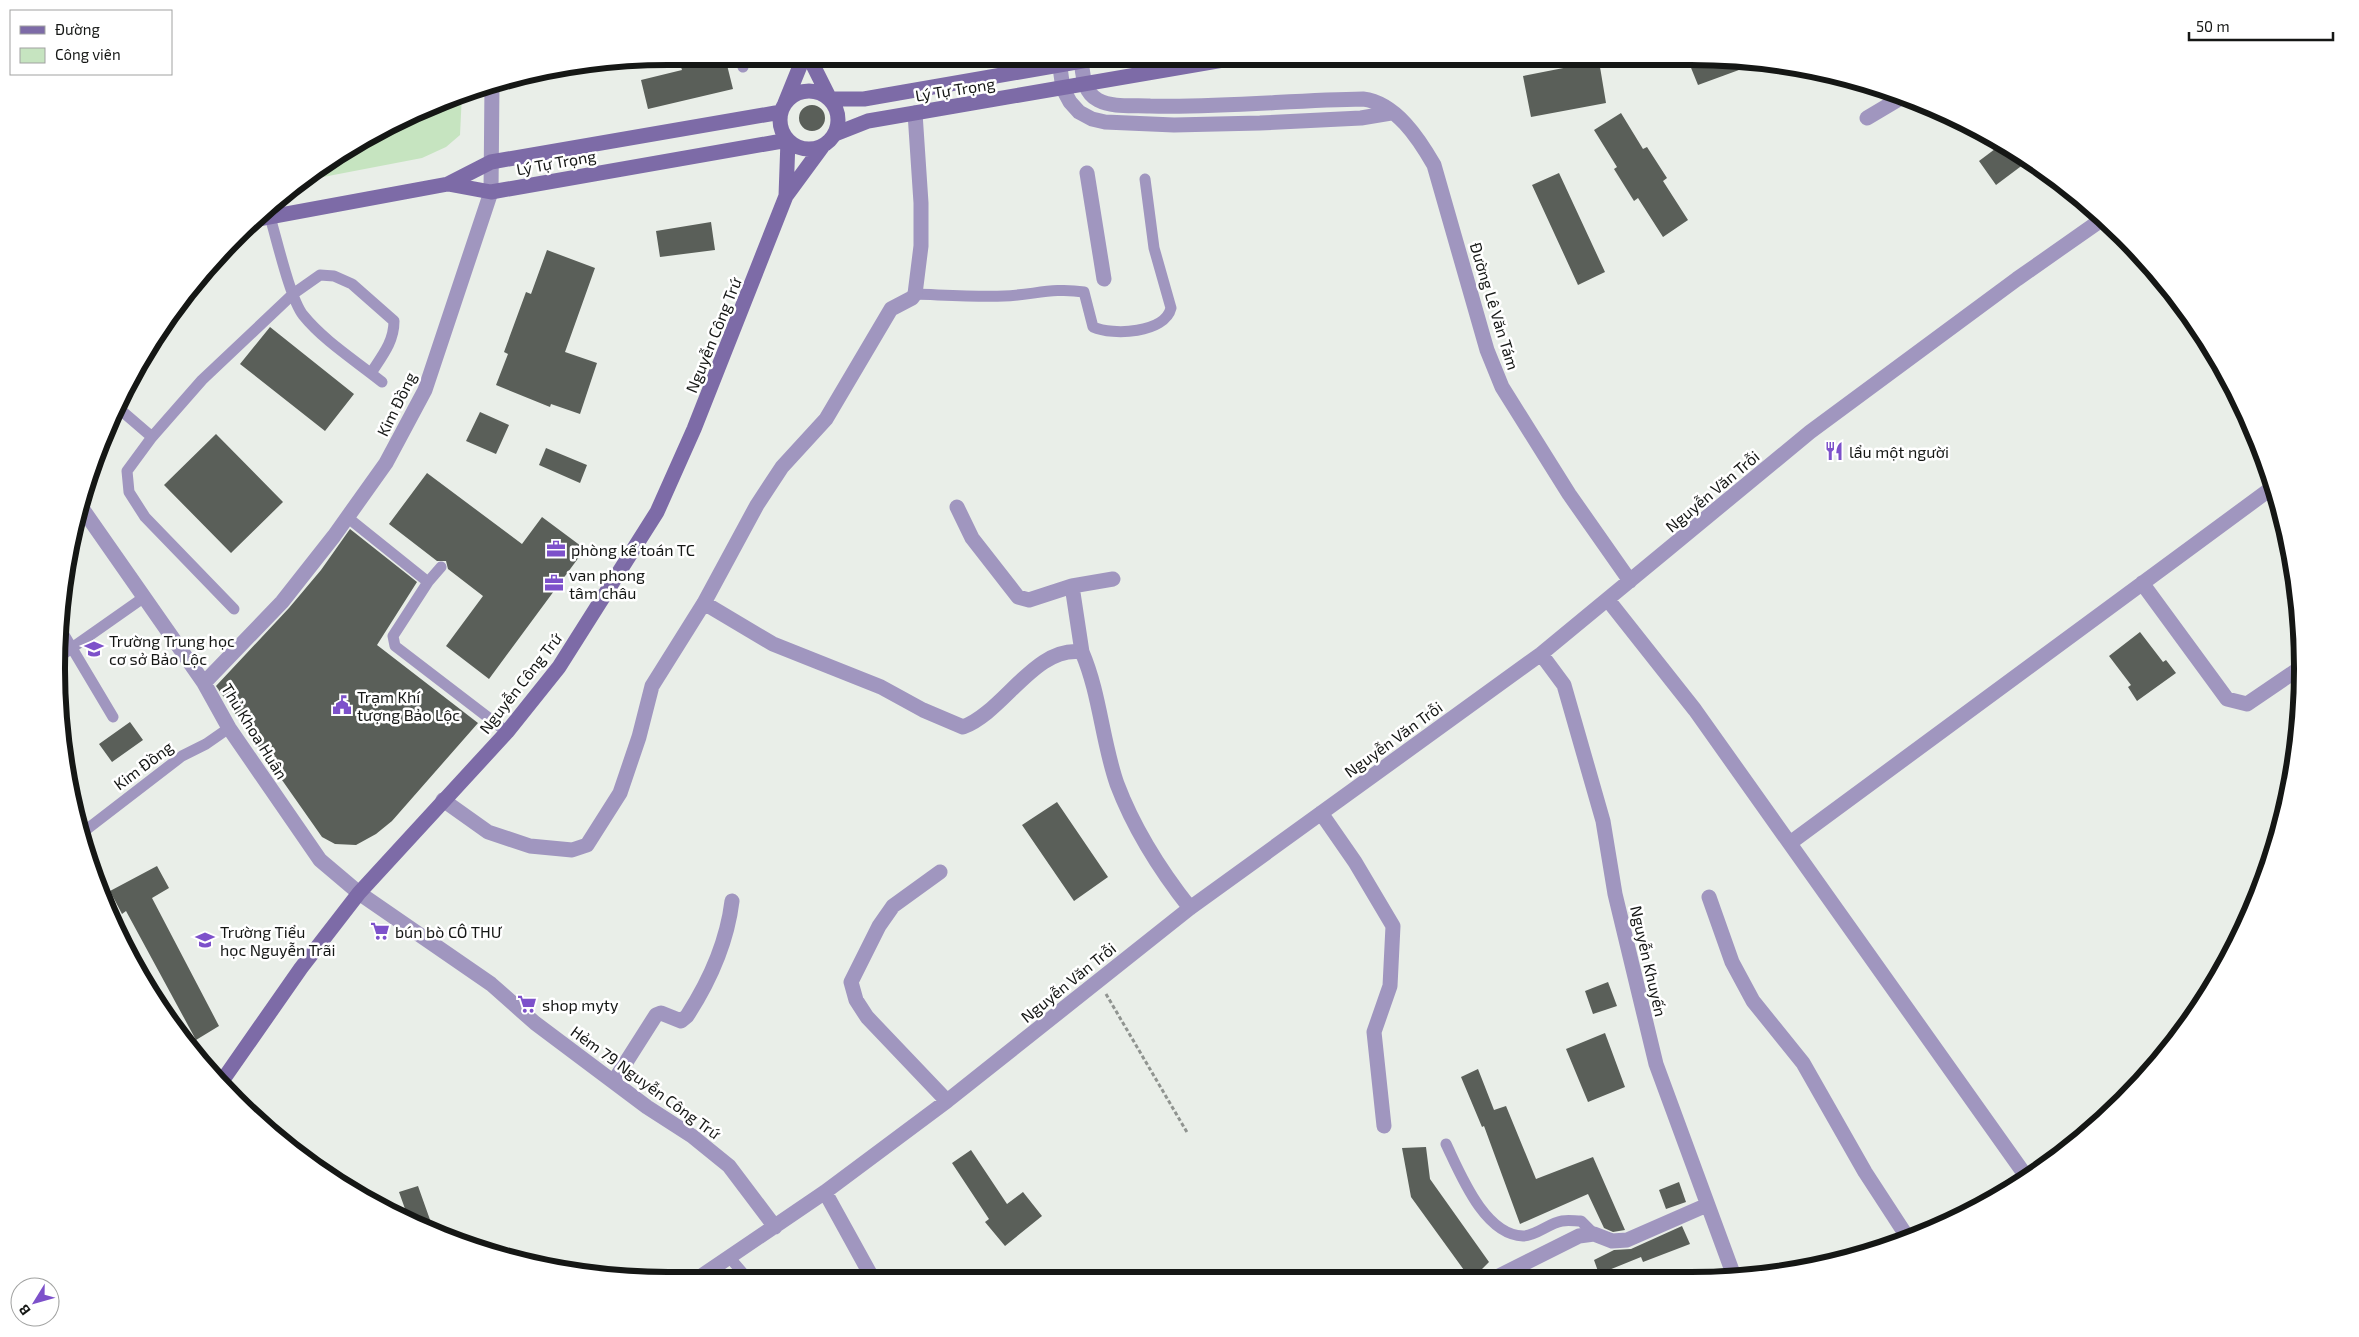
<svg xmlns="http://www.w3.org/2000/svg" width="2359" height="1337" font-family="'Exo 2',sans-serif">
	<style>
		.green { fill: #c6e4c0 }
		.building { fill: #5a5f59 }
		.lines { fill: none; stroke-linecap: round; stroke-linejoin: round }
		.path { stroke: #909490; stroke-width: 3; stroke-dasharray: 4 2.5; stroke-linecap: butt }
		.lane { stroke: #a096bf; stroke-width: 11 }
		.street { stroke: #a096bf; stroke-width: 15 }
		.secondary { stroke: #7d6ba7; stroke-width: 15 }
		.labels { text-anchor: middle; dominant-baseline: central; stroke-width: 5; stroke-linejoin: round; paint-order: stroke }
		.street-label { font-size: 16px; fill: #151715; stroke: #fff }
		.poi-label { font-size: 16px; fill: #151715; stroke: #fff; text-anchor: start }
		.rim { fill: none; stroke: #151715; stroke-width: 6 }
	</style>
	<rect width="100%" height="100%" fill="#e9eee8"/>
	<!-- green -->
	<path class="green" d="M 462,93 L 460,135 L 446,147 L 422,158 L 297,182 L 397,120 Z"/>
	<!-- building -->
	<path class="building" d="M 1687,58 L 1730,58 L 1758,63 L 1698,85 Z
		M 679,61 L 726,61 L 733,89 L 648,109 L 641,80 L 682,70 Z
		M 1599,61 L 1606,103 L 1531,117 L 1523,76 Z
		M799 118a13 13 0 1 1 26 0a13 13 0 1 1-26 0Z
		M 1621,113 L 1643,149 L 1647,147 L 1667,178 L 1663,181 L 1688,220 L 1663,237 L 1638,198 L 1634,201 L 1614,169 L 1617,167 L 1594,130 Z
		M 2003,143 L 2028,161 L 1996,185 L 1979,161 Z
		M 1559,173 L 1605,272 L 1578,285 L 1532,185 Z
		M 711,222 L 715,250 L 660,257 L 656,231 Z
		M 547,250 L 595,268 L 565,352 L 597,363 L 580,414 L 551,404 L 550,407 L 496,385 L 508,354 L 504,352 L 526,292 L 531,294 Z
		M 270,327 L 354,394 L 325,431 L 240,364 Z
		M 480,412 L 509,425 L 496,454 L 466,441 Z
		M 216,434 L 283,502 L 231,553 L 164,485 Z
		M 546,448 L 587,465 L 580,483 L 539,465 Z
		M 427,473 L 522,544 L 542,517 L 585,549 L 489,679 L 446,646 L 483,596 L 448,569 L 446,561 L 437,561 L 389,524 Z
		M 350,529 L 417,582 L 377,645 L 478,723 L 392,821 L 376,834 L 356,845 L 335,844 L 322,837 L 216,686 L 289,608 L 321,570 Z
		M 2140,632 L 2163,662 L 2166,660 L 2176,673 L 2137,701 L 2128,687 L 2131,685 L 2109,656 Z
		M 130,722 L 143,740 L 112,762 L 99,744 Z
		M 1057,802 L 1108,877 L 1074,901 L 1022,825 Z
		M 157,866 L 169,888 L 152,898 L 219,1026 L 196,1040 L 126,911 L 122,914 L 110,891 Z
		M 1608,982 L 1617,1006 L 1593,1014 L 1585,991 Z
		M 1605,1033 L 1625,1087 L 1588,1102 L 1566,1049 Z
		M 1478,1069 L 1494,1110 L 1506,1106 L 1536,1179 L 1593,1157 L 1625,1230 L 1613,1232 L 1604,1228 L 1588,1194 L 1520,1224 L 1484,1126 L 1482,1127 L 1461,1077 Z
		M 1426,1147 L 1430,1179 L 1489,1262 L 1474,1277 L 1469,1277 L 1411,1197 L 1402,1148 Z
		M 971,1150 L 1007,1204 L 1023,1192 L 1042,1216 L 1005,1246 L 985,1222 L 989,1219 L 952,1163 Z
		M 1679,1182 L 1686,1202 L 1666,1209 L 1659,1190 Z
		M 418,1186 L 434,1231 L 409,1220 L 399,1192 Z
		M 1682,1226 L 1690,1244 L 1643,1262 L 1641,1257 L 1599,1274 L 1594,1260 L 1614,1250 L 1631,1249 Z"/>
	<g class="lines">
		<!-- path -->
		<path class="path" d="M 1106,994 L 1188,1134"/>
		<!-- lane -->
		<path class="lane" d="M 741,61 L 743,67
			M 270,217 C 277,240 290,298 303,315 C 324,341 356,361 382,382
			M 915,294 C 945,295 974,297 1004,296 C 1033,295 1054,287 1084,292 L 1093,327 C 1113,336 1165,333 1171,308 L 1154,248 L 1145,179
			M 116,406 L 152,437
			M 347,517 L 428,582
			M 441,567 L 428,582 L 393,636 L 395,646 L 507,732
			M 234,609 L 145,517 L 129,492 L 127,471 L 152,437 L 202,380 L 293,294 L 320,275 L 334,276 L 352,284 L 394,321 C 394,342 382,356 371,373
			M 60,628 L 113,717
			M 59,657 L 143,598
			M 82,833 L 182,756 L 206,744 L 229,728
			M 1446,1144 C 1460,1173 1484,1235 1523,1236 C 1536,1236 1549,1223 1562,1221 C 1568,1220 1575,1221 1581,1221 L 1594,1234
			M 730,1258 L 748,1279"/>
		<!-- street -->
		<path class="street" d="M 1059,60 L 1063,89 L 1070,102 L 1079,112 L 1092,119 L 1105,122 L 1174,125 L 1260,123 L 1361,118 L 1391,113
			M 1081,60 C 1083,74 1083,92 1098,100 C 1113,108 1133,105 1150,106 C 1221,108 1292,100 1363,99 C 1396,103 1419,139 1434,165 L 1487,350 L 1502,387 L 1569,494 L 1630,581
			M 1867,118 L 1904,96
			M 1087,173 L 1104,279
			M 2269,490 L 2279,503
			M 79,504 L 204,683 L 229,728 L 320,860 L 359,893 L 491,984 L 535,1023 L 647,1107 L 692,1136 L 729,1166 L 775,1227
			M 957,507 L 972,538 L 1018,597 L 1029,600 L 1072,586
			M 2142,583 L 2227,699 L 2247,704 L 2300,668
			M 1608,600 L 1695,710 L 2028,1179
			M 704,603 L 773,644 L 881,687 L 923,710 L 963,727 C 1004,712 1035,645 1082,652 C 1100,694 1102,741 1117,784 C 1134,829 1160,870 1190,908
			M 1082,652 L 1072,586 L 1113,579
			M 1541,654 L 1564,685 L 1603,821 L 1615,894 L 1656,1064 L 1734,1276
			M 204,683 L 282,602 L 334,536 L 386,463 L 425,390 L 491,192 L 492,84
			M 443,800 L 488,832 L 530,846 L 572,850 L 587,845 L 620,793 L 639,737 L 652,686 L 704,603 L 757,505 L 782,467 L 826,419 L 891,309 L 912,298 L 915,294 L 921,246 L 921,203 L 915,113
			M 1321,813 L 1355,862 L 1393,926 L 1390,986 L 1374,1032 L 1384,1126
			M 1790,843 L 2273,487
			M 940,872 L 893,906 L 879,926 L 851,982 L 856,1000 L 867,1017 L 947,1101
			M 1709,897 L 1732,962 L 1753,1001 L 1803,1063 L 1865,1172 L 1908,1238
			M 614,1081 L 656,1015 L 661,1013 L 681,1021 L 687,1016 C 709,982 727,942 732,901
			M 2007,1189 L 2026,1176
			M 825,1192 L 873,1279
			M 1499,1276 L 1579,1236 L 1594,1234 L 1612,1241 L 1627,1240 L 1707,1205
			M 697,1279 L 825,1192 L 947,1101 L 1190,908 L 1541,654 L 1810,432 L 2017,279 L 2104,218"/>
		<!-- secondary -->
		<path class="secondary" d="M 811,61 L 830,99 L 864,99 L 1088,60
			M780 120a29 29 0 1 1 58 0a29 29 0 1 1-58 0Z
			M 785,103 L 802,61
			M 835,134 L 868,121 L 1229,59
			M 448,184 L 491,192 L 788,140 L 786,196
			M 254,220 L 448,184 L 491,162 L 781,112
			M 220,1084 L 301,968 L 359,893 L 507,732 L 559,667 L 657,512 L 694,429 L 786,196 L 822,147"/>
	</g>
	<!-- icons -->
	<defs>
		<g id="restaurant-bare" transform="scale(1.5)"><path d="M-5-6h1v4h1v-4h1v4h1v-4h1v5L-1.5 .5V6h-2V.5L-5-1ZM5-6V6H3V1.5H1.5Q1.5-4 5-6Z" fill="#7d51ca" stroke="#fff" stroke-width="2.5" paint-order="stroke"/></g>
		<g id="office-bare" transform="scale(1.5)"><path d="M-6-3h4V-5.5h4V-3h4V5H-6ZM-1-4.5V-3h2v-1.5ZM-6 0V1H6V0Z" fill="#7d51ca" stroke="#fff" stroke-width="2.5" paint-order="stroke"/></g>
		<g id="school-bare" transform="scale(1.5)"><path d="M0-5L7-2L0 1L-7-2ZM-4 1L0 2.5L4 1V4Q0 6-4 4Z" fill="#7d51ca" stroke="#fff" stroke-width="2.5" paint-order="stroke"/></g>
		<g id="civic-bare" transform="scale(1.5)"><path d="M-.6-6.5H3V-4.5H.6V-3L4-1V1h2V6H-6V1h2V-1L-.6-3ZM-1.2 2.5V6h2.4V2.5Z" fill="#7d51ca" stroke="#fff" stroke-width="2.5" paint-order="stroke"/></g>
		<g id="supermarket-bare" transform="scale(1.5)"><path d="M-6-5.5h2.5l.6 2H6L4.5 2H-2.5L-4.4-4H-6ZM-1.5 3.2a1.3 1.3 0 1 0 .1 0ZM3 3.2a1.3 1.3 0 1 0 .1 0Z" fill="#7d51ca" stroke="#fff" stroke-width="2.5" paint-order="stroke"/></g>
	</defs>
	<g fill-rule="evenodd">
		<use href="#restaurant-bare" x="1834" y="451"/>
		<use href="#office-bare" x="556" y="549"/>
		<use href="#office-bare" x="554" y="583"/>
		<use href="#school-bare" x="94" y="649"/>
		<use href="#civic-bare" x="342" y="705"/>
		<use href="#supermarket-bare" x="380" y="931"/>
		<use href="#school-bare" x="205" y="940"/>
		<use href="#supermarket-bare" x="527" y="1004"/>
	</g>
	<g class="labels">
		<!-- street labels -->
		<g class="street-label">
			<text transform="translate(955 89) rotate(-9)">Lý Tự Trọng</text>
			<text transform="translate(556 162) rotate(-10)">Lý Tự Trọng</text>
			<text transform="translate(1495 306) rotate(73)">Đường Lê Văn Tám</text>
			<text transform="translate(713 335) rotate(-68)">Nguyễn Công Trứ</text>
			<text transform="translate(396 404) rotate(-64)">Kim Đồng</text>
			<text transform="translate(1712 491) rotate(-40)">Nguyễn Văn Trỗi</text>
			<text transform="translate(520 683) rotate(-52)">Nguyễn Công Trứ</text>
			<text transform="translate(255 731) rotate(58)">Thủ Khoa Huân</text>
			<text transform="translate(1393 739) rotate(-36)">Nguyễn Văn Trỗi</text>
			<text transform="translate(143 765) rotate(-37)">Kim Đồng</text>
			<text transform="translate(1649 961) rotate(77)">Nguyễn Khuyến</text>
			<text transform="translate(1068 982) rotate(-39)">Nguyễn Văn Trỗi</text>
			<text transform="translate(646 1082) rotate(36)">Hẻm 79 Nguyễn Công Trứ</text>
		</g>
		<!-- poi labels -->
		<g class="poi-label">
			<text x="1849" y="451">lẩu một người</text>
			<text x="571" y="549">phòng kế toán TC</text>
			<text x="569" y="574">van phong<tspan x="569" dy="18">tâm châu</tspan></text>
			<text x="109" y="640">Trường Trung học<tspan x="109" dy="18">cơ sở Bảo Lộc</tspan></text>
			<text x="357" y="696">Trạm Khí<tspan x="357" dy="18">tượng Bảo Lộc</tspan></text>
			<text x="220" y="931">Trường Tiểu<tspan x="220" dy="18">học Nguyễn Trãi</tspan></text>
			<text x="395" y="931">bún bò CÔ THƯ</text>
			<text x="542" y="1004">shop myty</text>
		</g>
	</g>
	<!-- crop -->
	<path d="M0 0H2359V1337H0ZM668 65H1691A603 603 0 0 1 2294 668V669A603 603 0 0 1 1691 1272H668A603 603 0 0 1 65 669V668A603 603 0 0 1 668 65Z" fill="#fff" fill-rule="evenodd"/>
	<path class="rim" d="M668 65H1691A603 603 0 0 1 2294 668V669A603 603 0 0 1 1691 1272H668A603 603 0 0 1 65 669V668A603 603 0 0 1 668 65Z"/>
	<!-- legend -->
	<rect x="10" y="10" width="162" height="65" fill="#ffffff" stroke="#a1a2a1"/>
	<rect x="20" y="26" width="25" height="8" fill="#7d6ba7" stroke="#a1a2a1"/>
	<text x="55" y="35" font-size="15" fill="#151715">Đường</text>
	<rect x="20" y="48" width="25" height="15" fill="#c6e4c0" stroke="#a1a2a1"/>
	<text x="55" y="60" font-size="15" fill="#151715">Công viên</text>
	<!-- north arrow -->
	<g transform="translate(35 1302) rotate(233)"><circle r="24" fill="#ffffff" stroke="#a1a2a1"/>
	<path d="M0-4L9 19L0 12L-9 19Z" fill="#7d51ca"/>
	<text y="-8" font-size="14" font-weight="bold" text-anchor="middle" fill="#151715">B</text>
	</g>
	<!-- scale -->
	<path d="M2189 32v8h144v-8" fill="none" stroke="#151715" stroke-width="2.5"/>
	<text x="2196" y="32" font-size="15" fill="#151715" stroke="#ffffff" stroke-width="4" paint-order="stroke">50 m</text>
</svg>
